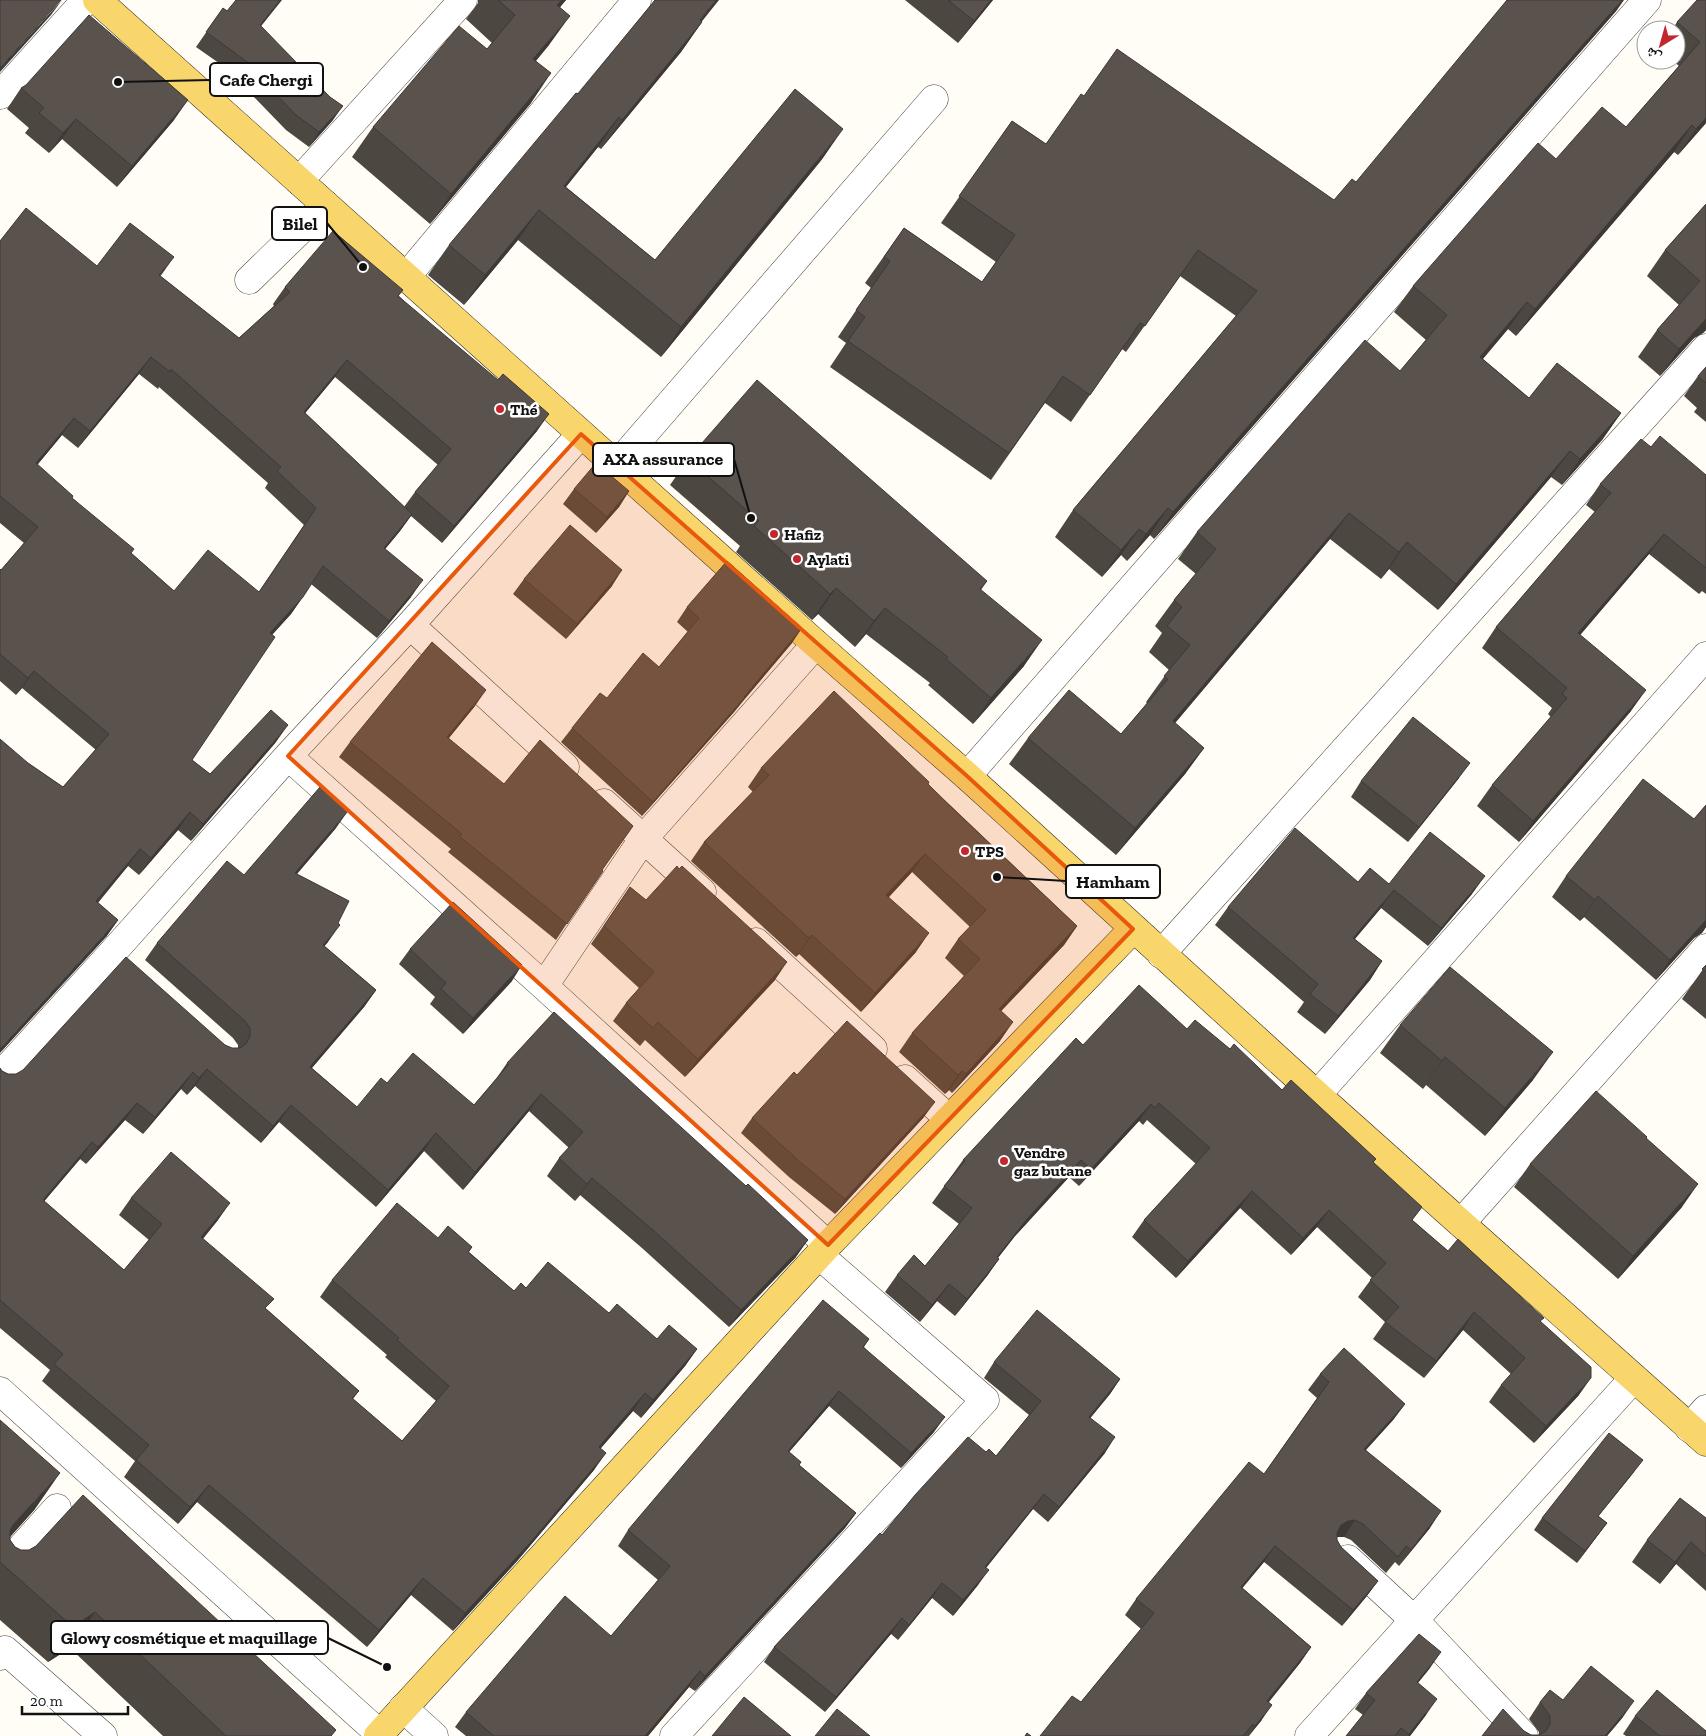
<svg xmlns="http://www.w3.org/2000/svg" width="1706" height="1736" font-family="'Zilla Slab','Noto Naskh Arabic',serif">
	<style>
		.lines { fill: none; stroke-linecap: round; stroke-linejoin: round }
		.minor-casing { stroke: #444; stroke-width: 29 }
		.major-casing { stroke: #222; stroke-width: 29 }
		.minor { stroke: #fff; stroke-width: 28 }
		.major { stroke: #f9d66b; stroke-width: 28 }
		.wall { fill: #4d4742; fill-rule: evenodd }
		.shaded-wall { fill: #3f3936 }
		.building { fill: #5a524d; stroke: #3f3936; fill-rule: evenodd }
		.marked { fill: #e8590c; fill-opacity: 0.2; stroke: #e8590c; stroke-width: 4; stroke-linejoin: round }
		.poi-dot { fill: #c4262e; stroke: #fff; stroke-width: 2 }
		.labels { text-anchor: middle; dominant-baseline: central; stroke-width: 5; stroke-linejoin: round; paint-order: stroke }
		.poi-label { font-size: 16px; font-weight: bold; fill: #111; stroke: #fff; text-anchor: start }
		.leader { fill: none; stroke: #111; stroke-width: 2 }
		.callout-dot { fill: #111; stroke: #fff; stroke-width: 2 }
		.callout { fill: #fff; stroke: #111; stroke-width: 2 }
		.callout-label { font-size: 18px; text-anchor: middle; font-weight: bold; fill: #111 }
	</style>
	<rect width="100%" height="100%" fill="#fffdf5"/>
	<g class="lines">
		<!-- minor casing -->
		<g class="minor-casing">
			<path id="minor" d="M 0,95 L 86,0
				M 299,181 L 463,0
				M 406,277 L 637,0
				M 249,280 L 326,205
				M 616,466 L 934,99
				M 410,625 L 565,767
				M 288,756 L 544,986 L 828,1245
				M 967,776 L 1647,0
				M 604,803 L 702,892
				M 756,942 L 873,1049
				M 1161,954 L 1706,348
				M 544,986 L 643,839 L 816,644
				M 0,1076 L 113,952 L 288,756 L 410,625 L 581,434
				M 905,1079 L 948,1118
				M 1317,1095 L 1706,656
				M 1461,1223 L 1706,948
				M 0,1391 L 382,1736
				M 1689,1428 L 1706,1409
				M 1348,1559 L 1414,1620 L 1524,1736
				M 0,1571 L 57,1508
				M 0,1656 L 5,1650 L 103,1736
				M 403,1708 L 434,1736
				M 674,1736 L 985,1400 L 819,1255
				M 1309,1736 L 1634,1378"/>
		</g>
		<!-- major casing -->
		<g class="major-casing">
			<path id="major" d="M 97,0 L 816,644 L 967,776 L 1317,1095 L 1706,1442
				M 378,1736 L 828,1245 L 1133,929"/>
		</g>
		<!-- minor -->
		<use href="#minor" class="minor"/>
		<!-- major -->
		<use href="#major" class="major"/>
	</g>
	<!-- wall -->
	<path class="wall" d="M 478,0 L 566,0 L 560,7 L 549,45 L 536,61 L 531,103 L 430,224 L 352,157 L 373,127 L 487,49 L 492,43 L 466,19 L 478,3 Z
		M 905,0 L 993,0 L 958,43 Z
		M 1706,0 L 1706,123 L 1678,155 L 1674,152 L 1516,336 L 1508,329 L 1483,359 L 1529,398 L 1621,413 L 1602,440 L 1562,485 L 1551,477 L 1438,610 L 1389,569 L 1381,579 L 1330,539 L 1175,723 L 1204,748 L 1185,774 L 1116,855 L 1009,764 L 1028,738 L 1121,734 L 1147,703 L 1146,702 L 1169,670 L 1149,652 L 1162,633 L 1155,626 L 1174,600 L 1196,574 L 1178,559 L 1197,532 L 1400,371 L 1426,340 L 1394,312 L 1413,286 L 1556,159 L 1626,127 L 1679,66 L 1672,60 L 1676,60 L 1676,30 L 1672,30 L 1677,22 Z
		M 223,8 L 227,11 L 261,26 L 333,120 L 309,147 L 286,130 L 250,93 L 253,87 L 196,47 Z
		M 1617,10 L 1154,539 L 1150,535 L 1127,561 L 1121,555 L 1102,577 L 1055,537 L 1073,510 L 1236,316 L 1180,276 L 1126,352 L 1122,349 L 1071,422 L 1045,403 L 991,480 L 830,367 L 846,343 L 838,337 L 871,288 L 865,283 L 904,228 L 982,282 L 996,262 L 941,223 L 1012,121 L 1046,144 L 1084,96 L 1334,200 L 1356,182 Z
		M 702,22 L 681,52 L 601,149 L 598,147 L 566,187 L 655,260 L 823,158 L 661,357 L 518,240 L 464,305 L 428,275 L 449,245 L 578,94 Z
		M 21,88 L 174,120 L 117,187 L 62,139 L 49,153 L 25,133 L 29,128 L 7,109 Z
		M 1706,204 L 1706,330 L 1703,333 L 1694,338 L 1660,376 L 1638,357 L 1657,330 L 1679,305 L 1647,276 L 1665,250 Z
		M 0,241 L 97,266 L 160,276 L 239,338 L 274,306 L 273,304 L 285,287 L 399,296 L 537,431 L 442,543 L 411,516 L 400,531 L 385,549 L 411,597 L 377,638 L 311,584 L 291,614 L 272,635 L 192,760 L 210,774 L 276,742 L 191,841 L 178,830 L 139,875 L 128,866 L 98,903 L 118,920 L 106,937 L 28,763 L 63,787 L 96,750 L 22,688 L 16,695 L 0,681 L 0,569 L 1,570 L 24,543 L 0,523 ZM 139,374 L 158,389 L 159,387 L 268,483 L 265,488 L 304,525 L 259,592 L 174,591 L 131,553 L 37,465 L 62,435 L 78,448 ZM 335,377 L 438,465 L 415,492 L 404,507 L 305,413 Z
		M 1706,367 L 1706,422 L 1694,412 L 1697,408 L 1684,396 L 1698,376 Z
		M 1651,447 L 1706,475 L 1706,594 L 1702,591 L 1699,594 L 1649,554 L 1580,635 L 1631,711 L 1519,842 L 1477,806 L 1492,785 L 1551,717 L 1548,714 L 1552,708 L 1482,648 L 1496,627 L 1595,512 L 1586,505 L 1600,484 Z
		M 688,459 L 987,581 L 981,590 L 1024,666 L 973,724 L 928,685 L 930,683 L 866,634 L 855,647 L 818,614 L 812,620 L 736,552 L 740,546 L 670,485 Z
		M 574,489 L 629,491 L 619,507 L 596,533 L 563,504 Z
		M 524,579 L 612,586 L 566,639 L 513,594 Z
		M 687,607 L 792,643 L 743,701 L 734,712 L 642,816 L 561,742 L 572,728 L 607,698 L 659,667 L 688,632 L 677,622 Z
		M 475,706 L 448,738 L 602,870 L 556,940 L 448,852 L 451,849 L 339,757 L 350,742 Z
		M 761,768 L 928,784 L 1077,926 L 1064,945 L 1001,1011 L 1000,1041 L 952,1093 L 949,1090 L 945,1094 L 899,1052 L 912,1033 L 964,976 L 945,958 L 958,939 L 970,927 L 912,872 L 889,897 L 916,952 L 861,1012 L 799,954 L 796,957 L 691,861 L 704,842 L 753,792 L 748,787 Z
		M 1459,778 L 1408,842 L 1351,797 L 1361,781 Z
		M 1706,805 L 1706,927 L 1702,933 L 1694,938 L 1656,980 L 1584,917 L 1580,921 L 1552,897 L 1566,876 L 1694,819 Z
		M 336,828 L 297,874 L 328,942 L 324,946 L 376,990 L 364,1007 L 312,1068 L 357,1107 L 387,1083 L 474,1105 L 496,1079 L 507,1063 L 796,1257 L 729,1327 L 642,1248 L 580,1195 L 575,1201 L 547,1176 L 559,1158 L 569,1148 L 529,1111 L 463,1190 L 424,1151 L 376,1207 L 279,1122 L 261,1143 L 195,1086 L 187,1095 L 181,1089 L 143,1134 L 125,1120 L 86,1164 L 80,1159 L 44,1201 L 124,1270 L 149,1240 L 119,1215 L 131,1198 L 218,1220 L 203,1239 L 266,1309 L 359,1391 L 353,1399 L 402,1441 L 436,1401 L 385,1357 L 387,1355 L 320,1297 L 332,1280 L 438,1238 L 472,1247 L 469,1252 L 514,1291 L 526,1288 L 609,1313 L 657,1339 L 697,1349 L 685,1366 L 641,1418 L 633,1411 L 601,1448 L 594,1470 L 518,1560 L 453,1631 L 411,1595 L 367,1647 L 197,1502 L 178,1524 L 124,1477 L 135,1461 L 42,1381 L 50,1370 L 0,1328 L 0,1068 L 2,1071 L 8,1074 L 16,1074 L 225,1045 L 232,1048 L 238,1048 L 238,1045 L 233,1038 L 145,960 L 157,943 L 244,875 Z
		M 1358,882 L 1389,884 L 1472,894 L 1428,946 L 1381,908 L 1355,939 L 1382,961 L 1370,980 L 1325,1034 L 1297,1012 L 1304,1002 L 1215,925 L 1228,907 Z
		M 630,887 L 646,900 L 775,980 L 685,1077 L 645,1040 L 640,1046 L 613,1021 L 626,1003 L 639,988 L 591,944 Z
		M 410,949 L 512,981 L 463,1034 L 430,1004 L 435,997 L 399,964 Z
		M 1706,965 L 1706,1019 L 1682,999 Z
		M 1400,1025 L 1533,1080 L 1485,1136 L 1426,1085 L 1423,1089 L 1380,1053 Z
		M 1187,1029 L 1230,1049 L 1282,1090 L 1376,1159 L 1373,1163 L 1413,1221 L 1448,1251 L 1541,1322 L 1579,1395 L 1534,1443 L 1489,1402 L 1501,1385 L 1511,1374 L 1463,1330 L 1424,1378 L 1373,1339 L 1385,1322 L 1358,1297 L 1372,1278 L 1317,1227 L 1291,1255 L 1240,1208 L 1176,1278 L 1132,1237 L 1144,1220 L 1196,1164 L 1147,1120 L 1143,1125 L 1139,1121 L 1079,1186 L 1069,1177 L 1015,1236 L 998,1258 L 999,1259 L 987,1276 L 955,1316 L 937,1301 L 920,1322 L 885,1292 L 897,1275 L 925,1266 L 959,1224 L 932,1203 L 963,1160 L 1083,1045 Z
		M 797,1075 L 924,1117 L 835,1214 L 789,1177 L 741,1133 L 752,1118 Z
		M 1646,1139 L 1682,1207 L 1618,1279 L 1514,1187 L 1530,1164 Z
		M 869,1339 L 864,1347 L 934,1432 L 901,1468 L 829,1406 L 789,1452 L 799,1465 L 856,1513 L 845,1528 L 695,1691 L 689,1687 L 648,1736 L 466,1736 L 455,1727 L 466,1712 L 611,1636 L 658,1580 L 618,1546 L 628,1530 Z
		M 994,1362 L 1120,1379 L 1110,1394 L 1090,1418 L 1105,1453 L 1048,1522 L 1033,1509 L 986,1567 L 978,1585 L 953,1616 L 932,1598 L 898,1640 L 891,1634 L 825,1712 L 764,1662 L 774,1647 L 882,1535 L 986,1452 L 996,1456 L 1029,1415 L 984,1378 Z
		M 1320,1374 L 1405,1404 L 1393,1420 L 1366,1450 L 1430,1528 L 1399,1566 L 1395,1562 L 1386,1573 L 1351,1540 L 1344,1537 L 1337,1537 L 1337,1540 L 1341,1547 L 1378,1581 L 1366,1597 L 1342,1626 L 1264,1562 L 1242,1588 L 1311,1647 L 1300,1663 L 1269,1702 L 1261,1721 L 1249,1736 L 1040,1736 L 1081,1702 L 1141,1629 L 1125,1615 L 1136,1599 L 1264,1474 L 1317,1398 L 1308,1390 Z
		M 0,1420 L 35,1509 L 10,1537 L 10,1540 L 15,1547 L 332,1736 L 163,1736 L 70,1648 L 48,1662 L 0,1620 Z
		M 1634,1472 L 1598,1516 L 1607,1523 L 1577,1563 L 1534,1530 L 1542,1518 Z
		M 1706,1518 L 1706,1591 L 1676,1564 L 1660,1584 L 1632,1562 L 1647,1540 Z
		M 1430,1668 L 1418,1683 L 1426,1715 L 1410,1736 L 1346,1736 L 1363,1715 L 1355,1709 L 1366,1693 Z
		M 1563,1700 L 1623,1717 L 1607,1736 L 1482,1736 L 1524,1731 L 1531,1735 L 1539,1735 L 1539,1732 L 1529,1719 L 1540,1702 Z
		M 1635,1716 L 1706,1736 L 1626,1736 L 1623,1734 Z"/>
	<!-- shaded-wall -->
	<path class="shaded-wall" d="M 62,0 L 51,15 L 0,72 L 0,68 Z
		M 280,0 L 282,0 L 250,40 L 260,25 Z
		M 562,0 L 566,0 L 537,35 L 557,5 Z
		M 716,0 L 719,0 L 679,50 L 700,20 Z
		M 991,0 L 993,0 L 958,43 L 974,21 Z
		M 1622,0 L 1624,0 L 1617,10 L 1154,539 L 1173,512 Z
		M 570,16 L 549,45 L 512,88 L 533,59 Z
		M 702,22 L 681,52 L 601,149 L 622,120 Z
		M 551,73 L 531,103 L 430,224 L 451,194 Z
		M 188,100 L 174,120 L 117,187 L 132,166 Z
		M 343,106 L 333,120 L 309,147 L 319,132 Z
		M 619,117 L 598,147 L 543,215 L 564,186 Z
		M 1706,118 L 1706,123 L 1678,155 L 1696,129 Z
		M 76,119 L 62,139 L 49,153 L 63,133 Z
		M 1692,125 L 1674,152 L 1516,336 L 1535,309 Z
		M 843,129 L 823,158 L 661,357 L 681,327 Z
		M 539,210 L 518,240 L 464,305 L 485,275 Z
		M 174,257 L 162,274 L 147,292 L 159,275 Z
		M 1527,302 L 1508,329 L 1462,383 L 1480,357 Z
		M 1706,319 L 1706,330 L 1703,333 L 1694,338 L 1660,376 L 1679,349 Z
		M 151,357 L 139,374 L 78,448 L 90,431 Z
		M 347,360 L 335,377 L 292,429 L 304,412 Z
		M 1621,413 L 1602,440 L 1562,485 L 1580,459 Z
		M 549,414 L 537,431 L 442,543 L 454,526 Z
		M 74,418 L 62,435 L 24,481 L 36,463 Z
		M 1570,451 L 1551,477 L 1438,610 L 1456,584 Z
		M 629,491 L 619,507 L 596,533 L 607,517 Z
		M 1168,508 L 1150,535 L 1127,561 L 1146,534 Z
		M 1349,513 L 1330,539 L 1154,748 L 1173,721 Z
		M 412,514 L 400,531 L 372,565 L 384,548 Z
		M 1139,529 L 1121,555 L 1102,577 L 1121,550 Z
		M 1664,534 L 1649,554 L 1564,654 L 1578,633 Z
		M 1407,542 L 1389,569 L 1381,579 L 1399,552 Z
		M 622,570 L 612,586 L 566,639 L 577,624 Z
		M 423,580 L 411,597 L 377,638 L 389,621 Z
		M 836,588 L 818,614 L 812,620 L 830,594 Z
		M 303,597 L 291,614 L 258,650 L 270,633 Z
		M 885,608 L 866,634 L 855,647 L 874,621 Z
		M 802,628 L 792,643 L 743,701 L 734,712 L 642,816 L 653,802 Z
		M 1042,640 L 1024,666 L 973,724 L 991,698 Z
		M 34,671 L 22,688 L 16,695 L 28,678 Z
		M 486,690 L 475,706 L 437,753 L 447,737 Z
		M 1646,690 L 1631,711 L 1519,842 L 1533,821 Z
		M 288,725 L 276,742 L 191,841 L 203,824 Z
		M 1204,748 L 1185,774 L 1116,855 L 1135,828 Z
		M 1470,763 L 1459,778 L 1408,842 L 1419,827 Z
		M 348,811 L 336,828 L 283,890 L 295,873 Z
		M 190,812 L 178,830 L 139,875 L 151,858 Z
		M 140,849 L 128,866 L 84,918 L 96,901 Z
		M 925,854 L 912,872 L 873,914 L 886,895 Z
		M 1485,876 L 1472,894 L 1428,946 L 1441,928 Z
		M 1394,890 L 1381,908 L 1340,956 L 1353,938 Z
		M 1598,896 L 1584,917 L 1580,921 L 1595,900 Z
		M 118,920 L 106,937 L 0,1053 L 0,1049 Z
		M 1706,920 L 1706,927 L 1702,933 L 1694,938 L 1656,980 L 1670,960 Z
		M 340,925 L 328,942 L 311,962 L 323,945 Z
		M 1077,926 L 1064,945 L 985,1028 L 999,1009 Z
		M 929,933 L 916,952 L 861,1012 L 875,993 Z
		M 812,935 L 799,954 L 796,957 L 809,938 Z
		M 1382,961 L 1370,980 L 1325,1034 L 1338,1016 Z
		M 787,962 L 775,980 L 685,1077 L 698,1059 Z
		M 522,965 L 512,981 L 463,1034 L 473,1018 Z
		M 376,990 L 364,1007 L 298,1084 L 310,1067 Z
		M 1013,1022 L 1000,1041 L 952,1093 L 966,1074 Z
		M 1553,1052 L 1533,1080 L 1485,1136 L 1505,1108 Z
		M 1445,1057 L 1426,1085 L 1423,1089 L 1442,1061 Z
		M 207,1069 L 195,1086 L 187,1095 L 199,1078 Z
		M 962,1071 L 949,1090 L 945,1094 L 958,1075 Z
		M 193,1072 L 181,1089 L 143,1134 L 155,1117 Z
		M 541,1094 L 529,1111 L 463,1190 L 475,1172 Z
		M 935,1102 L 924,1117 L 835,1214 L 845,1199 Z
		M 137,1103 L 125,1120 L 86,1164 L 98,1147 Z
		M 1151,1104 L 1139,1121 L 1079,1186 L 1091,1169 Z
		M 291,1105 L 279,1122 L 261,1143 L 273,1126 Z
		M 436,1133 L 424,1151 L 376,1207 L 388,1190 Z
		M 92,1142 L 80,1159 L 31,1217 L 43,1200 Z
		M 1081,1160 L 1069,1177 L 1015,1236 L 985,1274 L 997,1257 L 1027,1219 Z
		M 592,1178 L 580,1195 L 575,1201 L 587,1184 Z
		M 1698,1184 L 1682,1207 L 1618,1279 L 1633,1256 Z
		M 1252,1191 L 1240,1208 L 1176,1278 L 1188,1261 Z
		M 230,1203 L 218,1220 L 189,1254 L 201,1237 Z
		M 1329,1210 L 1317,1227 L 1291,1255 L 1303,1238 Z
		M 808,1240 L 796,1257 L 729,1327 L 741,1310 Z
		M 999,1259 L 987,1276 L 955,1316 L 967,1299 Z
		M 949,1284 L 937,1301 L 920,1322 L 932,1305 Z
		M 1474,1312 L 1463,1330 L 1424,1378 L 1436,1361 Z
		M 697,1349 L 685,1366 L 641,1418 L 653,1400 Z
		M 1591,1378 L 1579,1395 L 1534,1443 L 1546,1426 Z
		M 1120,1379 L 1110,1394 L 1079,1432 L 1089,1417 Z
		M 839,1391 L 829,1406 L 777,1466 L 788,1451 Z
		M 645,1393 L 633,1411 L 587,1464 L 599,1447 Z
		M 1405,1404 L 1393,1420 L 1352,1465 L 1364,1449 Z
		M 945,1417 L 934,1432 L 901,1468 L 911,1453 Z
		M 1115,1437 L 1105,1453 L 1048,1522 L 1059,1507 Z
		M 606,1453 L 594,1470 L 518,1560 L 453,1631 L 465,1613 Z
		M 1643,1460 L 1634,1472 L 1589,1528 L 1598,1516 Z
		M 60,1473 L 35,1509 L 0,1548 L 13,1525 Z
		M 209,1485 L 197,1502 L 178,1524 L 190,1507 Z
		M 1044,1494 L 1033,1509 L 975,1582 L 985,1567 Z
		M 1441,1511 L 1430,1528 L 1399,1566 L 1411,1550 Z
		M 856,1513 L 845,1528 L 695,1691 L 705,1676 Z
		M 1355,1520 L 1344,1537 L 1337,1537 L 1329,1542 L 1341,1525 L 1348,1521 Z
		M 1607,1523 L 1577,1563 L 1585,1551 Z
		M 1691,1542 L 1676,1564 L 1660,1584 L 1675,1562 Z
		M 1275,1546 L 1264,1562 L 1230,1603 L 1241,1587 Z
		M 989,1570 L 978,1585 L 953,1616 L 963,1600 Z
		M 423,1578 L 411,1595 L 367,1647 L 379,1630 Z
		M 1378,1581 L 1366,1597 L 1342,1626 L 1353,1610 Z
		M 942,1583 L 932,1598 L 898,1640 L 909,1625 Z
		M 95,1612 L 70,1648 L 48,1662 L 73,1627 Z
		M 902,1618 L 891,1634 L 825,1712 L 836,1697 Z
		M 1311,1647 L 1300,1663 L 1256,1717 L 1267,1701 Z
		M 1441,1652 L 1430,1668 L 1405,1698 L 1417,1682 Z
		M 700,1671 L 689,1687 L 648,1736 L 645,1736 Z
		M 1437,1699 L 1426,1715 L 1410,1736 L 1408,1736 Z
		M 1634,1701 L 1623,1717 L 1607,1736 L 1605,1736 Z
		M 1272,1705 L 1261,1721 L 1248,1736 L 1255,1726 Z"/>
	<!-- building -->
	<path class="building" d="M 0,0 L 61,0 L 0,68 Z
		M 236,0 L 280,0 L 260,25 L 330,97 L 343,106 L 319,132 L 296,115 L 260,78 L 264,74 L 206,32 L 223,8 L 227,11 Z
		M 498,0 L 562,0 L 557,5 L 570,16 L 533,59 L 551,73 L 451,194 L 373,127 L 459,26 L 487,49 L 515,15 Z
		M 655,0 L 716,0 L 700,20 L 702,22 L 622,120 L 619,117 L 564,186 L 655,260 L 795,89 L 843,129 L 681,327 L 539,210 L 485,275 L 449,245 L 576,93 L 578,94 Z
		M 948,0 L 991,0 L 974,21 Z
		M 1507,0 L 1622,0 L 1173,512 L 1168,508 L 1146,534 L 1139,529 L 1121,550 L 1073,510 L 1257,291 L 1198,250 L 1145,326 L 1140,323 L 1090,395 L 1063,376 L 1009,453 L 848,341 L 865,317 L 856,310 L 890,261 L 884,257 L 904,228 L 982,282 L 1015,235 L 959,196 L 1012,121 L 1046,144 L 1081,94 L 1084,96 L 1117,49 L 1334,200 L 1352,179 L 1356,182 Z
		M 1697,0 L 1706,0 L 1706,118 L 1696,129 L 1692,125 L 1535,309 L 1527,302 L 1480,357 L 1529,398 L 1557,363 L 1621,413 L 1580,459 L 1570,451 L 1456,584 L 1407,542 L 1399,552 L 1349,513 L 1173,721 L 1204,748 L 1135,828 L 1028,738 L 1069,690 L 1121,734 L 1168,679 L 1164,676 L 1190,645 L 1167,626 L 1182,607 L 1174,600 L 1216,549 L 1197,532 L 1365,340 L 1400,371 L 1447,315 L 1413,286 L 1538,143 L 1556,159 L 1602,107 L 1626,127 L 1700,42 L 1677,22 Z
		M 89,15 L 188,100 L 132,166 L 76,119 L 63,133 L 39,113 L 44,108 L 21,88 L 26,85 Z
		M 1706,204 L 1706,319 L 1679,349 L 1657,330 L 1700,281 L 1665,250 Z
		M 26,208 L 97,266 L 130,223 L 174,257 L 159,275 L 239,338 L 290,292 L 285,287 L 333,231 L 403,290 L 398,296 L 498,380 L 503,374 L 549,414 L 454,526 L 415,492 L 451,449 L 347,360 L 304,412 L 412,514 L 384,548 L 423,580 L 389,621 L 323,566 L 303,597 L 270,633 L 275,637 L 192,760 L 210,774 L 271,710 L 288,725 L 203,824 L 190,812 L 151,858 L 140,849 L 96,901 L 118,920 L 0,1049 L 0,739 L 28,763 L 63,787 L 109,734 L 34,671 L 28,678 L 0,654 L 0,569 L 1,570 L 38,527 L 0,496 L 0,241 ZM 151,357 L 170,372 L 171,369 L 281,467 L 277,471 L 316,508 L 259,592 L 208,550 L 174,591 L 131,553 L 134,549 L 72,498 L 73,496 L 36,463 L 74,418 L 90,431 Z
		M 1706,367 L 1706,383 L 1698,376 Z
		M 757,380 L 987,581 L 980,589 L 1042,640 L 991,698 L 946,659 L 948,657 L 885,608 L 874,621 L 836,588 L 830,594 L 754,526 L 759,521 L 688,459 Z
		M 1660,436 L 1706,475 L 1706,568 L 1664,534 L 1578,633 L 1646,690 L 1533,821 L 1492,785 L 1567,698 L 1562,694 L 1567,688 L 1496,627 L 1611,493 L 1600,484 L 1641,439 L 1651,447 Z
		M 596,463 L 629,491 L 607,517 L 574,489 Z
		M 570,525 L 622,570 L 577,624 L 524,579 Z
		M 727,561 L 802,628 L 744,697 L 745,697 L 653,802 L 572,728 L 600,693 L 607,698 L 643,653 L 659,667 L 699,618 L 687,607 Z
		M 432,642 L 486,690 L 447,737 L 504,784 L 540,740 L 633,826 L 602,870 L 603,871 L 567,924 L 459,836 L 462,834 L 350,742 Z
		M 834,691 L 929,782 L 928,784 L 949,805 L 1077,926 L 999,1009 L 1013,1022 L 966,1074 L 962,1071 L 958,1075 L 912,1033 L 980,959 L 958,939 L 986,910 L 925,854 L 886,895 L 929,933 L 875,993 L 812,935 L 809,938 L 704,842 L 769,775 L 761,768 Z
		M 1413,717 L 1470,763 L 1419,827 L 1361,781 Z
		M 1643,779 L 1694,819 L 1706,805 L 1706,920 L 1670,960 L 1598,896 L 1595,900 L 1566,876 Z
		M 320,787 L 348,811 L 295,873 L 349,901 L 338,923 L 340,925 L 323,945 L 376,990 L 310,1067 L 357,1107 L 381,1078 L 387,1083 L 413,1053 L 474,1105 L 509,1064 L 507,1063 L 554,1012 L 746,1186 L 748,1184 L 808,1240 L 741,1310 L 654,1231 L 592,1178 L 587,1184 L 559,1158 L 583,1132 L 541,1094 L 475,1172 L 436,1133 L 388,1190 L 291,1105 L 273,1126 L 207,1069 L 199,1078 L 193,1072 L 155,1117 L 137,1103 L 98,1147 L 92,1142 L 43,1200 L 124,1270 L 162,1224 L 131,1198 L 171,1152 L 230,1203 L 201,1237 L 274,1299 L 265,1308 L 359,1391 L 352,1398 L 402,1441 L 449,1386 L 397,1340 L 399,1338 L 332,1280 L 397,1203 L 438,1238 L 448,1226 L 472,1247 L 468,1252 L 514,1291 L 521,1283 L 526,1288 L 548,1262 L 609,1313 L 617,1304 L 657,1339 L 669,1325 L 697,1349 L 653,1400 L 645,1393 L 599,1447 L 606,1453 L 530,1543 L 465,1613 L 423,1578 L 379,1630 L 209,1485 L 190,1507 L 136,1460 L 149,1445 L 54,1364 L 63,1354 L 0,1300 L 0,1068 L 2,1071 L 8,1074 L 16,1074 L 23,1070 L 126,957 L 225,1045 L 232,1048 L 240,1048 L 246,1044 L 250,1036 L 250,1028 L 245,1021 L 157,943 L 227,861 L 244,875 Z
		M 1295,828 L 1358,882 L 1370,868 L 1389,884 L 1430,832 L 1485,876 L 1441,928 L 1394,890 L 1353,938 L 1382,961 L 1338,1016 L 1310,994 L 1318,984 L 1228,907 Z
		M 677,866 L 679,869 L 682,866 L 787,962 L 698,1059 L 658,1022 L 653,1028 L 626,1003 L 654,972 L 604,926 L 630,887 L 646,900 Z
		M 453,902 L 522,965 L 473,1018 L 441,989 L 446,983 L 410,949 Z
		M 1706,965 L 1706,972 L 1702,969 Z
		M 1450,967 L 1553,1052 L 1505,1108 L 1445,1057 L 1442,1061 L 1400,1025 Z
		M 1139,985 L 1187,1029 L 1195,1020 L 1230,1049 L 1234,1044 L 1282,1090 L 1291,1080 L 1376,1159 L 1373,1162 L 1422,1207 L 1412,1220 L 1448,1251 L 1458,1239 L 1544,1318 L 1540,1321 L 1591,1367 L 1591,1378 L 1546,1426 L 1501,1385 L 1525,1358 L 1474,1312 L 1436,1361 L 1385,1322 L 1399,1307 L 1370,1280 L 1386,1263 L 1329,1210 L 1303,1238 L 1252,1191 L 1188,1261 L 1144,1220 L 1210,1148 L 1159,1103 L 1155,1108 L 1151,1104 L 1091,1169 L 1081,1160 L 1027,1219 L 997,1257 L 999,1259 L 967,1299 L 949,1284 L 932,1305 L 897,1275 L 914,1255 L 925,1266 L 972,1208 L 944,1186 L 965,1161 L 963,1160 L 1076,1038 L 1083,1045 Z
		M 847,1021 L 935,1102 L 845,1199 L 800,1162 L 752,1118 L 794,1072 L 797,1075 Z
		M 1596,1091 L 1647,1137 L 1646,1138 L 1698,1184 L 1633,1256 L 1530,1164 Z
		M 823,1300 L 869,1339 L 863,1347 L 945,1417 L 911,1453 L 839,1391 L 788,1451 L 801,1462 L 799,1465 L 856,1513 L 705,1676 L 700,1671 L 645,1736 L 494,1736 L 466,1712 L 565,1596 L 611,1636 L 670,1566 L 628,1530 Z
		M 1037,1310 L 1120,1379 L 1089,1417 L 1115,1437 L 1059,1507 L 1044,1494 L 985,1567 L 989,1570 L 963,1600 L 942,1583 L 909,1625 L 902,1618 L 836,1697 L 774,1647 L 880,1533 L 882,1535 L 915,1495 L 968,1437 L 986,1452 L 989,1449 L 996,1456 L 1041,1401 L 994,1362 Z
		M 1344,1348 L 1405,1404 L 1364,1449 L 1441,1511 L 1411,1550 L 1406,1546 L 1398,1557 L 1363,1524 L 1355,1520 L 1348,1521 L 1341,1525 L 1337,1533 L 1337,1540 L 1341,1547 L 1378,1581 L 1353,1610 L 1275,1546 L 1241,1587 L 1311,1647 L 1267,1701 L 1272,1705 L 1255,1726 L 1253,1724 L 1243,1736 L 1040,1736 L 1072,1696 L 1081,1702 L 1154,1613 L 1136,1599 L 1249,1462 L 1264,1474 L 1329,1382 L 1320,1374 Z
		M 0,1420 L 60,1473 L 13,1525 L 10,1531 L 10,1540 L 15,1547 L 21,1550 L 29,1550 L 36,1546 L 83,1495 L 336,1730 L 331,1736 L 226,1736 L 95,1612 L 73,1627 L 0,1562 Z
		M 1609,1433 L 1643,1460 L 1598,1516 L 1607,1523 L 1585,1551 L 1542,1518 Z
		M 1680,1498 L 1706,1518 L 1706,1556 L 1691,1542 L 1675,1562 L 1647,1540 Z
		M 1419,1634 L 1441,1652 L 1417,1682 L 1437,1699 L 1409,1734 L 1401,1728 L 1395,1736 L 1346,1736 L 1375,1700 L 1366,1693 Z
		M 1591,1666 L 1634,1701 L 1605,1736 L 1482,1736 L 1503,1709 L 1524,1731 L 1531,1735 L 1539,1735 L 1546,1731 L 1550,1724 L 1550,1716 L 1540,1702 L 1550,1690 L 1563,1700 Z
		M 1657,1690 L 1706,1731 L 1706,1736 L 1660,1736 L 1635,1716 Z
		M 744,1697 L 791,1736 L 712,1736 Z
		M 837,1709 L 870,1736 L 815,1736 Z
		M 1027,1733 L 1031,1736 L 1025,1736 Z"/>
	<!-- marked area -->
	<path class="marked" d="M 581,434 L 967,776 L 1133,929 L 828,1245 L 288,756 Z"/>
	<!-- markers -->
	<g class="poi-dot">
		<circle cx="500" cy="409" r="5"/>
		<circle cx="774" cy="534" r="5"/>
		<circle cx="797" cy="559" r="5"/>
		<circle cx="965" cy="851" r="5"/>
		<circle cx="1004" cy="1161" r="5"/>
	</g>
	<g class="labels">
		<!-- poi labels -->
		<g class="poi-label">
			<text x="510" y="409">Thé</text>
			<text x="784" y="534">Hafiz</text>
			<text x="807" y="559">Aylati</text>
			<text x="975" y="851">TPS</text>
			<text x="1014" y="1152">Vendre<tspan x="1014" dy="18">gaz butane</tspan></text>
		</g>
	</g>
	<!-- callouts -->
	<path class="leader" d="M118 82L210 80M363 267L327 223M751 518L734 459M997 877L1066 881M387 1667L328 1638"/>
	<g class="callout-dot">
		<circle cx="118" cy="82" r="5"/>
		<circle cx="363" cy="267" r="5"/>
		<circle cx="751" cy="518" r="5"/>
		<circle cx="997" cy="877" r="5"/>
		<circle cx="387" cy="1667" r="5"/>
	</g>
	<g class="callout">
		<rect x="210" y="63" width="113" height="33" rx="5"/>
		<rect x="272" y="207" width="55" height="33" rx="5"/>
		<rect x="593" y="443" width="141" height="33" rx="5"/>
		<rect x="1066" y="865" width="94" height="33" rx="5"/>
		<rect x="51" y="1621" width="277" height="33" rx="5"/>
	</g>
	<g class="callout-label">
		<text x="266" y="86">Cafe Chergi</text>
		<text x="300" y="230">Bilel</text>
		<text x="663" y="465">AXA assurance</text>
		<text x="1113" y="888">Hamham</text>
		<text x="189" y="1644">Glowy cosmétique et maquillage</text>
	</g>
	<!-- north arrow -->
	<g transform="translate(1661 45) rotate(217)"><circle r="24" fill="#ffffff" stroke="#a0a0a0"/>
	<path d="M0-4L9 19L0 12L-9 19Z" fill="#c4262e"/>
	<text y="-8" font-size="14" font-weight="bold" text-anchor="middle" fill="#111111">ش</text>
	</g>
	<!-- scale -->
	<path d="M22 1706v8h106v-8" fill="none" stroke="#111111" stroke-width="2.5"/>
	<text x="30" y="1706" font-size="15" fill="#111111" stroke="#ffffff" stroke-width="4" paint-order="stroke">20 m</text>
</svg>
